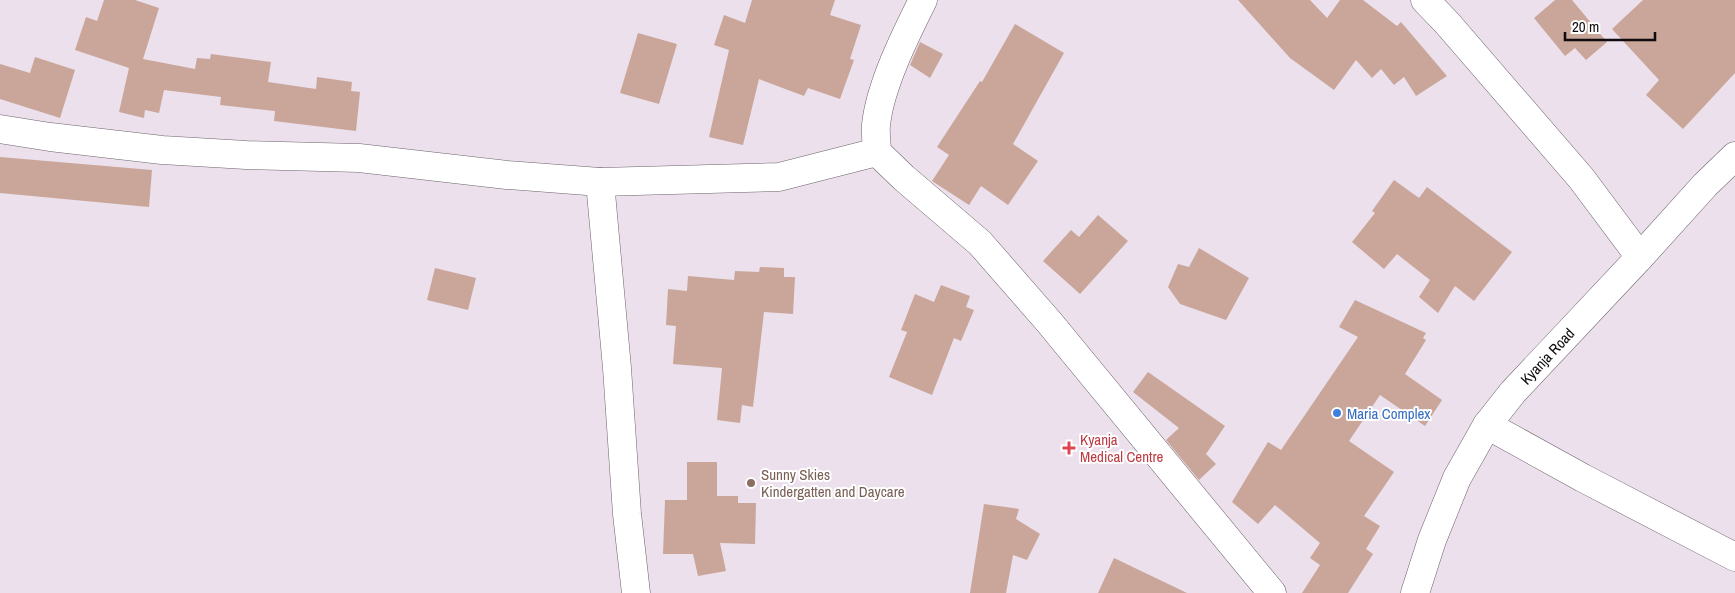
<svg xmlns="http://www.w3.org/2000/svg" width="1735" height="593" font-family="'Archivo Narrow',sans-serif">
	<style>
		.building { fill: #caa69a }
		.lines { fill: none; stroke-linecap: round; stroke-linejoin: round }
		.minor-casing { stroke: #6d636c; stroke-width: 29 }
		.minor { stroke: #fff; stroke-width: 28 }
		.shop-dot { fill: #3f7fe0; stroke: #fff; stroke-width: 2 }
		.health-dot { fill: #e0444e; stroke: #fff; stroke-width: 2 }
		.education-dot { fill: #8d6e63; stroke: #fff; stroke-width: 2 }
		.labels { text-anchor: middle; dominant-baseline: central; stroke-width: 4; stroke-linejoin: round; paint-order: stroke }
		.street-label { font-size: 15px; fill: #0f0b0e; stroke: #fff }
		.shop-label { font-size: 15px; fill: #366cbe; stroke: #fff; text-anchor: start }
		.health-label { font-size: 15px; fill: #be3a42; stroke: #fff; text-anchor: start }
		.education-label { font-size: 15px; fill: #785e54; stroke: #fff; text-anchor: start }
	</style>
	<rect width="100%" height="100%" fill="#ebe0eb"/>
	<!-- building -->
	<path class="building" d="M 104,0 L 135,0 L 159,8 L 143,59 L 195,69 L 197,58 L 210,59 L 211,54 L 271,62 L 268,82 L 316,89 L 317,77 L 352,82 L 351,91 L 360,92 L 356,131 L 274,121 L 275,111 L 220,105 L 221,97 L 164,90 L 159,113 L 145,110 L 144,118 L 119,112 L 129,68 L 75,50 L 86,17 L 97,21 Z
		M 752,0 L 835,0 L 830,15 L 861,25 L 850,59 L 854,60 L 840,99 L 808,88 L 804,96 L 759,79 L 743,145 L 709,137 L 729,50 L 714,45 L 724,15 L 745,23 Z
		M 1238,0 L 1310,0 L 1327,18 L 1340,0 L 1363,0 L 1397,26 L 1401,22 L 1447,76 L 1416,96 L 1404,77 L 1394,85 L 1381,69 L 1372,78 L 1356,60 L 1334,90 L 1290,58 Z
		M 1555,0 L 1572,0 L 1607,42 L 1586,60 L 1575,48 L 1565,56 L 1534,18 Z
		M 1643,0 L 1735,0 L 1735,73 L 1683,129 L 1646,95 L 1659,80 L 1612,29 Z
		M 1015,24 L 1064,53 L 1013,144 L 1038,161 L 1008,205 L 981,186 L 969,205 L 932,181 L 949,155 L 937,147 L 980,81 L 982,82 Z
		M 638,33 L 677,44 L 659,104 L 620,93 Z
		M 920,42 L 943,54 L 930,78 L 910,65 Z
		M 35,57 L 75,70 L 60,118 L 0,99 L 0,64 L 30,73 Z
		M 0,157 L 152,170 L 149,207 L 0,193 Z
		M 1394,180 L 1419,198 L 1427,187 L 1512,252 L 1474,301 L 1455,286 L 1438,313 L 1419,297 L 1430,280 L 1397,254 L 1384,269 L 1352,242 L 1375,213 L 1372,211 Z
		M 1098,215 L 1128,241 L 1080,294 L 1043,261 L 1071,230 L 1079,237 Z
		M 1199,248 L 1249,278 L 1226,320 L 1180,304 L 1168,287 L 1178,264 L 1189,267 Z
		M 760,267 L 784,268 L 784,277 L 795,277 L 793,314 L 764,312 L 753,407 L 742,405 L 740,423 L 717,420 L 722,368 L 673,364 L 676,326 L 666,325 L 668,289 L 687,291 L 688,276 L 734,280 L 735,271 L 759,272 Z
		M 435,268 L 476,278 L 468,310 L 427,300 Z
		M 941,285 L 970,296 L 966,307 L 974,310 L 961,341 L 954,338 L 932,395 L 889,377 L 907,332 L 901,330 L 915,294 L 934,302 Z
		M 1355,300 L 1426,333 L 1423,338 L 1426,340 L 1405,374 L 1442,400 L 1425,426 L 1380,395 L 1349,441 L 1394,472 L 1364,516 L 1380,526 L 1366,549 L 1373,554 L 1348,593 L 1302,593 L 1320,565 L 1310,558 L 1320,543 L 1275,505 L 1258,524 L 1232,502 L 1268,442 L 1281,450 L 1358,337 L 1339,327 Z
		M 1148,372 L 1225,426 L 1206,454 L 1216,464 L 1199,480 L 1166,440 L 1179,428 L 1133,392 Z
		M 687,462 L 717,462 L 717,496 L 738,496 L 738,503 L 756,503 L 755,544 L 720,543 L 726,571 L 698,576 L 693,554 L 663,554 L 665,500 L 687,500 Z
		M 984,504 L 1019,509 L 1016,519 L 1040,534 L 1027,560 L 1013,555 L 1006,593 L 970,593 Z
		M 1114,558 L 1187,593 L 1098,593 Z"/>
	<g class="lines">
		<!-- minor casing -->
		<g class="minor-casing">
			<g id="minor">
				<path d="M 923,0 C 905,36 880,86 876,125 C 875,134 877,144 877,152 L 904,178 L 980,243 L 1049,322 L 1272,593"/>
				<path d="M 1425,0 L 1448,24 L 1581,178 L 1640,257"/>
				<path d="M 0,129 L 50,137 L 162,150 L 246,155 L 359,158 L 507,175 L 600,182 L 779,177 L 877,152"/>
				<path d="M 600,182 L 617,368 L 627,514 L 636,593"/>
				<path d="M 1487,425 L 1583,478 L 1735,557"/>
				<path id="s1" d="M 1415,593 L 1432,540 L 1457,478 L 1487,425 L 1513,392 L 1640,257 L 1705,185 L 1735,156"/>
			</g>
		</g>
		<!-- minor -->
		<use href="#minor" class="minor"/>
	</g>
	<!-- markers -->
	<circle class="shop-dot" cx="1337" cy="413" r="5"/>
	<path class="health-dot" d="M1066.5 440.5h5v5h5v5h-5v5h-5v-5h-5v-5h5z"/>
	<circle class="education-dot" cx="751" cy="483" r="5"/>
	<g class="labels">
		<!-- street labels -->
		<g class="street-label">
			<text stroke="none"><textPath href="#s1" startOffset="275">Kyanja Road</textPath></text>
		</g>
		<!-- shop labels -->
		<g class="shop-label">
			<text x="1347" y="413">Maria Complex</text>
		</g>
		<!-- health labels -->
		<g class="health-label">
			<text x="1080" y="439">Kyanja<tspan x="1080" dy="17">Medical Centre</tspan></text>
		</g>
		<!-- education labels -->
		<g class="education-label">
			<text x="761" y="474">Sunny Skies<tspan x="761" dy="17">Kindergatten and Daycare</tspan></text>
		</g>
	</g>
	<!-- scale -->
	<path d="M1565 32v8h90v-8" fill="none" stroke="#0f0b0e" stroke-width="2.5"/>
	<text x="1572" y="32" font-size="15" fill="#0f0b0e" stroke="#ffffff" stroke-width="4" paint-order="stroke">20 m</text>
</svg>
